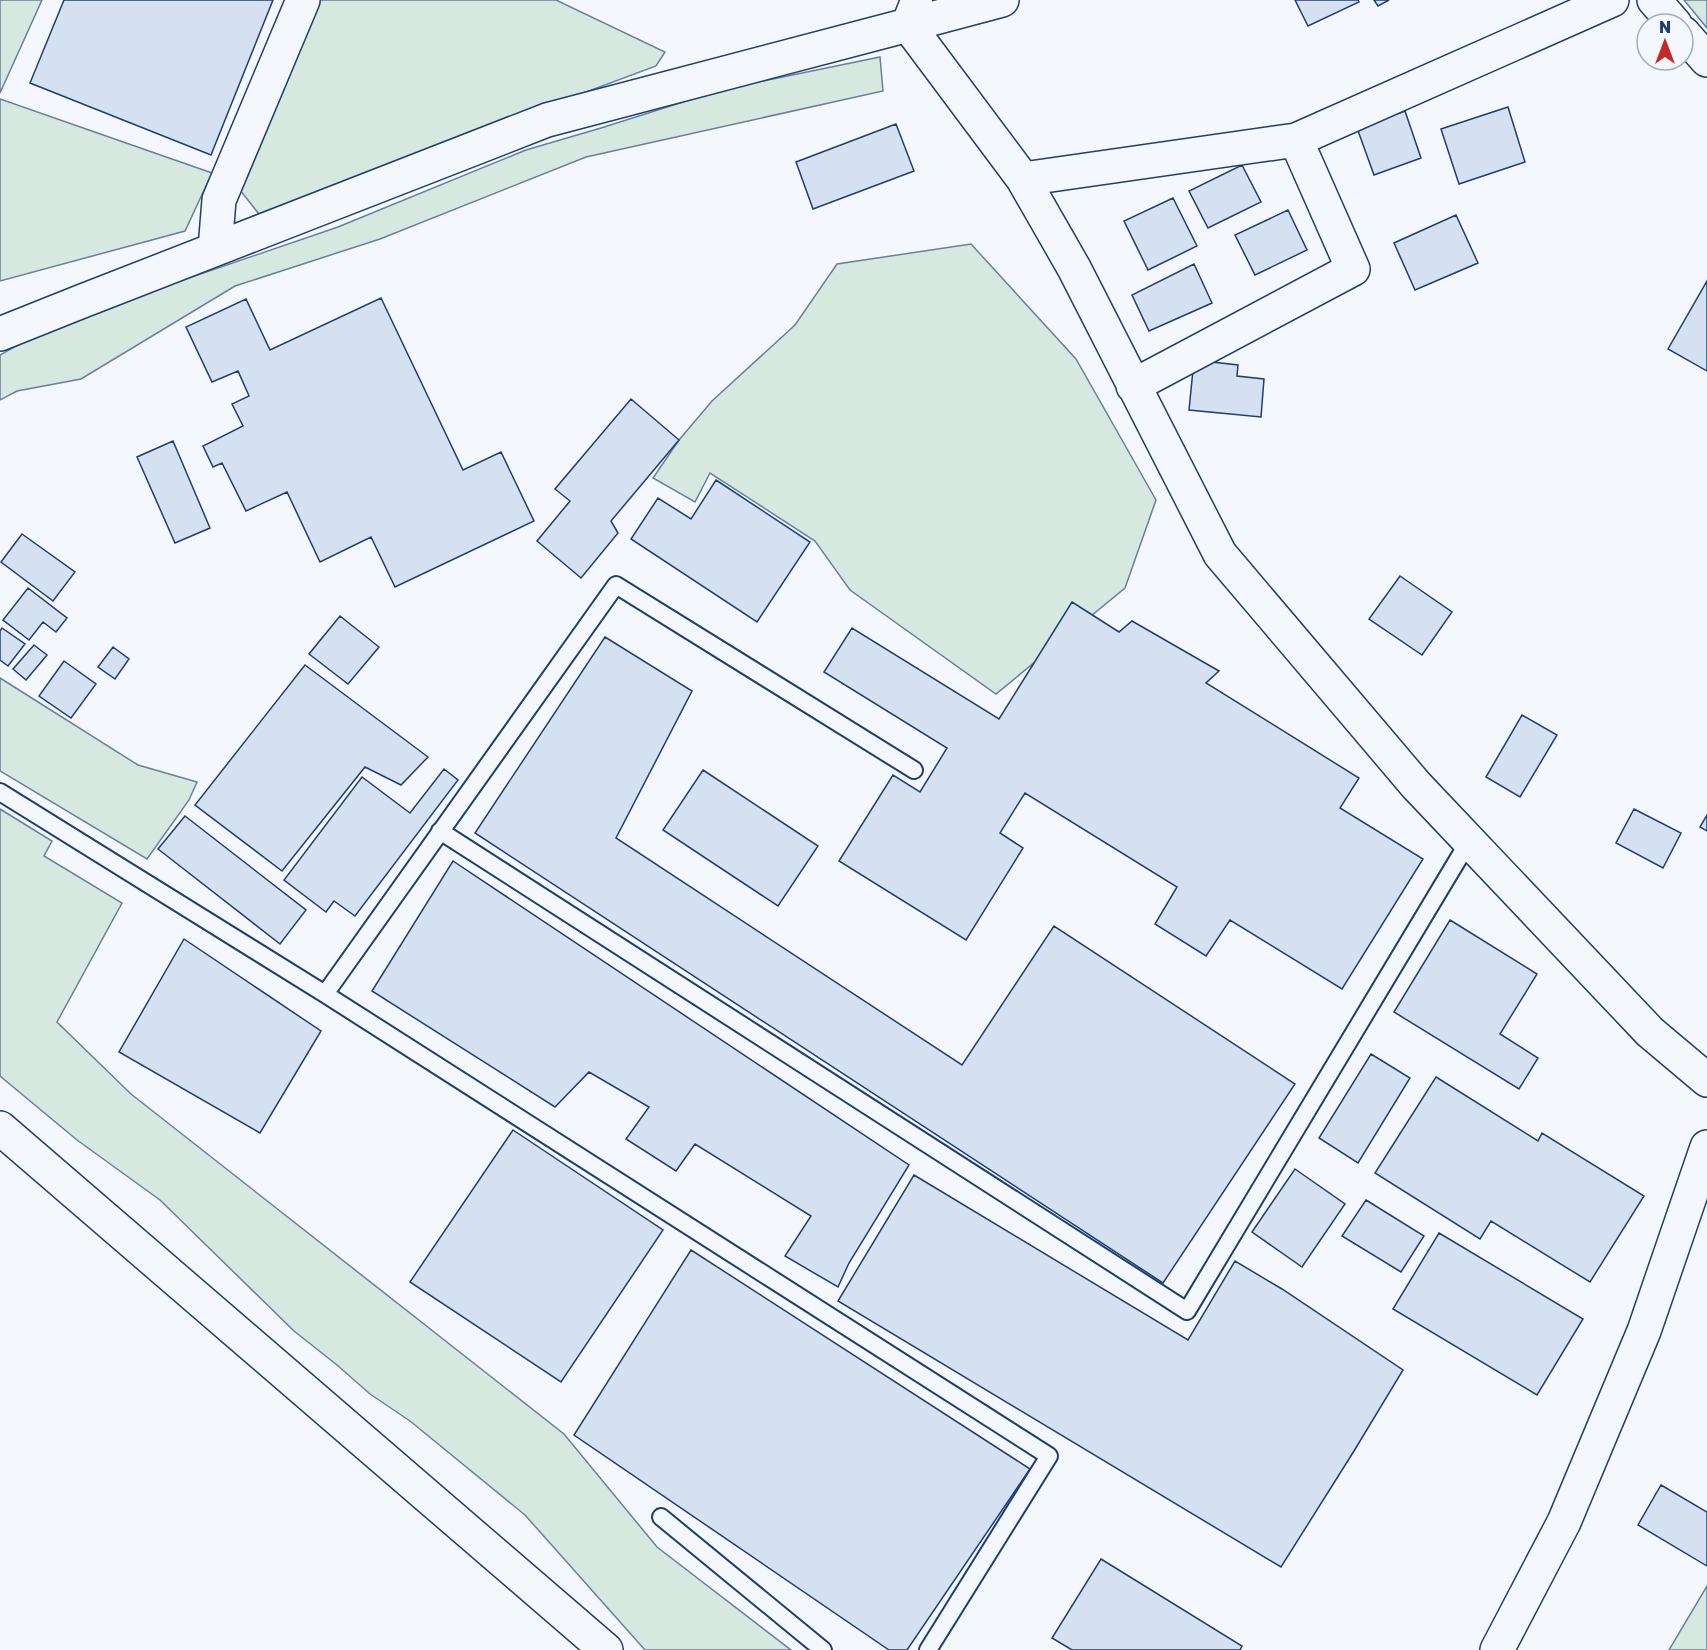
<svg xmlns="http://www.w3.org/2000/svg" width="1707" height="1650" font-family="'Golos Text',sans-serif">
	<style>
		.green { fill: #d7e8df; stroke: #687fa3; stroke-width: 1.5 }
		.building { fill: #d5e0f0; stroke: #1d3f73; stroke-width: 1.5 }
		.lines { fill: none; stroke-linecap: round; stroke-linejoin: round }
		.lane-casing { stroke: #1d3f73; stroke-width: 20 }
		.street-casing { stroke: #1d3f73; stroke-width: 36 }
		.secondary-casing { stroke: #1d3f73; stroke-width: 36 }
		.lane { stroke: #f4f7fb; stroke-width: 16 }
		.street { stroke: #f4f7fb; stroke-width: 33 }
		.secondary { stroke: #f4f7fb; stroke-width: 33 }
	</style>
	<rect width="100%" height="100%" fill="#f4f7fb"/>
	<!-- green -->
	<path class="green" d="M 0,0 L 42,0 L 0,93 Z
		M 316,0 L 556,0 L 665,52 L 656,66 L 259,214 L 236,185 Z
		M 1684,0 L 1707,0 L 1707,28 Z
		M 880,57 L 883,91 L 586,157 L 380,239 L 235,286 L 81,379 L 17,391 L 0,400 L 0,355 L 23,342 L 174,283 L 338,227 L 526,150 L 601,128 L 724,89 Z
		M 0,99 L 212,173 L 185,231 L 0,281 Z
		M 971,244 L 1076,359 L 1156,500 L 1125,588 L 996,694 L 850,590 L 815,541 L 710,473 L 695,502 L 653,478 L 679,440 L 712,401 L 795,325 L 837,264 Z
		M 0,678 L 138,765 L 197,782 L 189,800 L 147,859 L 0,771 Z
		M 0,809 L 52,841 L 44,856 L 122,903 L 57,1022 L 131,1094 L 564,1434 L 657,1547 L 791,1650 L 645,1650 L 525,1515 L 410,1421 L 370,1394 L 337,1365 L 294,1331 L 160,1200 L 77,1140 L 0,1076 Z
		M 1707,1586 L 1707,1650 L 1669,1650 Z"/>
	<!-- building -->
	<path class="building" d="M 64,0 L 273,0 L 211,155 L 30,83 Z
		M 1295,0 L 1358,0 L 1359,2 L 1308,26 Z
		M 1374,0 L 1389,0 L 1378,6 Z
		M 1508,107 L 1525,162 L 1459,184 L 1441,129 Z
		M 1405,111 L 1421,158 L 1374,175 L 1357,128 Z
		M 896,124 L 914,171 L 813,209 L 796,162 Z
		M 1242,165 L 1261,202 L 1208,228 L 1189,191 Z
		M 1173,198 L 1197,246 L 1148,270 L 1124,221 Z
		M 1288,210 L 1307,250 L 1255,275 L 1235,235 Z
		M 1456,215 L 1478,263 L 1415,290 L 1394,243 Z
		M 1194,264 L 1212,303 L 1149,331 L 1132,295 Z
		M 1707,281 L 1707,371 L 1668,349 Z
		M 381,298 L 463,470 L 501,452 L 534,521 L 395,587 L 371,537 L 320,562 L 287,492 L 246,511 L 222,463 L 213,467 L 203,446 L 243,426 L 232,404 L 249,396 L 238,371 L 212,382 L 186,327 L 246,299 L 270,350 Z
		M 1194,360 L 1238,365 L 1237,376 L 1264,379 L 1261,417 L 1189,410 Z
		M 631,399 L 679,440 L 611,521 L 618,533 L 581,578 L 537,541 L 570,501 L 555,489 Z
		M 173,441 L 210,528 L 175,543 L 137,457 Z
		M 716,480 L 810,542 L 757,622 L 631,539 L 658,498 L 691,519 Z
		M 22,534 L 75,572 L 53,601 L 1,562 Z
		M 1400,576 L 1452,612 L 1422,655 L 1369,619 Z
		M 28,588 L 67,618 L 56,632 L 43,622 L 29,640 L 3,620 Z
		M 1072,602 L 1119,632 L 1132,621 L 1219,671 L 1206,683 L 1359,778 L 1340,808 L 1423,859 L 1342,989 L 1230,920 L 1206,956 L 1155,924 L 1177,887 L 1025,793 L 1000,833 L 1023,848 L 966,940 L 839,861 L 893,775 L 920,792 L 947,748 L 824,672 L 852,628 L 999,719 Z
		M 340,616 L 379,647 L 348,684 L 309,654 Z
		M 2,628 L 25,644 L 8,666 L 0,660 L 0,631 Z
		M 605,637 L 692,691 L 616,838 L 962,1065 L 1054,926 L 1295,1084 L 1163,1283 L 475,833 Z
		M 34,645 L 47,655 L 26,680 L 13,669 Z
		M 113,647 L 129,659 L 115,679 L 98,667 Z
		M 64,661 L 96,684 L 71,718 L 39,696 Z
		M 305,665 L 428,757 L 401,785 L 365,767 L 282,871 L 195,805 Z
		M 1522,715 L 1557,735 L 1520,797 L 1486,777 Z
		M 444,769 L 458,780 L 355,916 L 334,901 L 326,912 L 284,880 L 362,777 L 410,813 Z
		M 703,770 L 818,846 L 778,906 L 663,830 Z
		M 1634,809 L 1681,833 L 1663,868 L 1616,843 Z
		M 1707,815 L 1707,831 L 1700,827 Z
		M 185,816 L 306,910 L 280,944 L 158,849 Z
		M 453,861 L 909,1165 L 849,1263 L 838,1287 L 785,1256 L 811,1216 L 695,1144 L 676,1171 L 626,1139 L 649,1107 L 589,1072 L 555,1107 L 372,991 Z
		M 1450,920 L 1537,974 L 1500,1034 L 1538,1058 L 1519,1089 L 1394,1012 Z
		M 184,939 L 321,1031 L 260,1133 L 119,1052 Z
		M 1371,1054 L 1410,1078 L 1358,1163 L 1319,1138 Z
		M 1436,1077 L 1538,1141 L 1542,1133 L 1644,1196 L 1590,1282 L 1491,1221 L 1480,1239 L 1375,1173 Z
		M 513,1130 L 663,1230 L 561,1382 L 410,1282 Z
		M 1295,1169 L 1345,1204 L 1302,1267 L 1252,1232 Z
		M 914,1175 L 1188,1340 L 1235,1261 L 1282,1289 L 1403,1370 L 1354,1451 L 1281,1567 L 838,1301 Z
		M 1366,1200 L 1424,1236 L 1401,1272 L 1342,1236 Z
		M 1439,1233 L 1583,1319 L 1537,1395 L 1393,1309 Z
		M 691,1250 L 1030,1469 L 907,1650 L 889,1650 L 574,1435 Z
		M 1661,1485 L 1707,1512 L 1707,1566 L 1638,1525 Z
		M 1101,1559 L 1242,1646 L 1240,1650 L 1072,1650 L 1052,1638 Z"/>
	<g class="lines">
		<!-- lane casing -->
		<g class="lane-casing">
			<path id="lane" d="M 0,792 L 325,994 L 1049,1456 L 928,1650
				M 440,831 L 1187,1311 L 1469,841
				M 325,994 L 616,585 L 914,770
				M 661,1517 L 823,1650"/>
		</g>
		<!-- street casing -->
		<g class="street-casing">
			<path id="street" d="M 1002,0 L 908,25 L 1023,179 L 1074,268 L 1220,554 L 1416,785 L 1650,1032 L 1707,1080
				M 1654,0 L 1675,24
				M 1683,33 L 1707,60
				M 1023,179 L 1296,140 L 1612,0
				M 215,249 L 219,200 L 303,0
				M 0,334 L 80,302 L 547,120 L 908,25 L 916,5
				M 1133,386 L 1353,269 L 1296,140
				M 0,1128 L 606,1650"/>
		</g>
		<!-- secondary casing -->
		<g class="secondary-casing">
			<path id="secondary" d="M 1497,1650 L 1564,1522 L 1644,1331 L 1707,1147"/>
		</g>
		<!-- lane -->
		<use href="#lane" class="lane"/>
		<!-- street -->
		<use href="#street" class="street"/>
		<!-- secondary -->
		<use href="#secondary" class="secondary"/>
	</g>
	<!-- north arrow -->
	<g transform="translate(1665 42)"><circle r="28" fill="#f4f7fb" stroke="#9eadc5" stroke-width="1.5"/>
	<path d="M0-4.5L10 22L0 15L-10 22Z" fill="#c62828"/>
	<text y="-9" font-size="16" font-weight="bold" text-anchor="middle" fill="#1d3f73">N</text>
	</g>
</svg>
